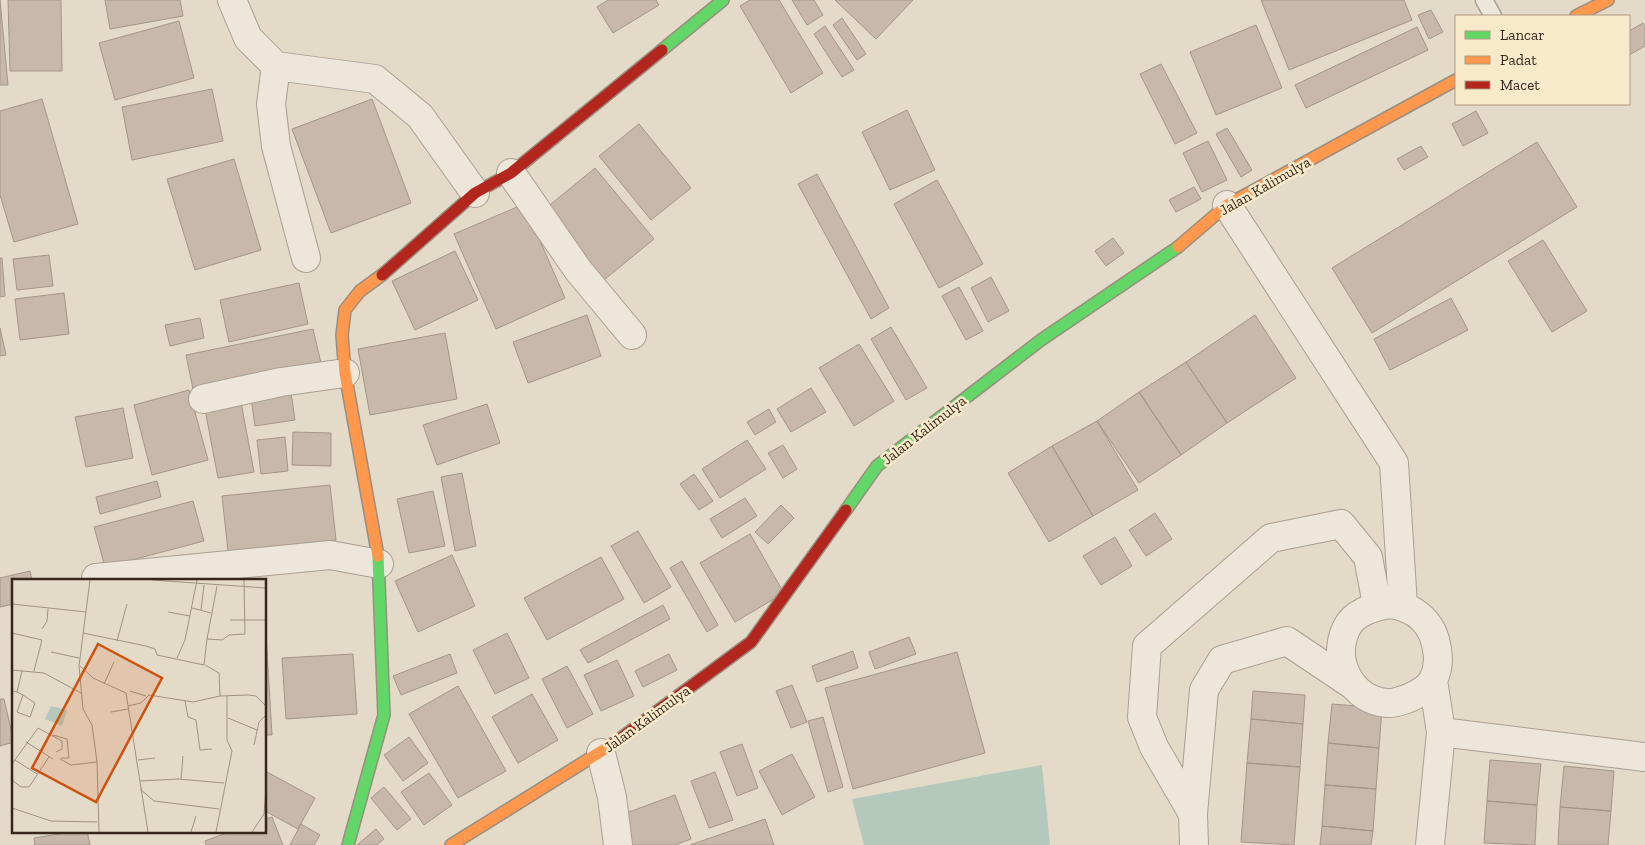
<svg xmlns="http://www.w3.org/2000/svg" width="1645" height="845" font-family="'Zilla Slab',serif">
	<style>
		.water { fill: #b4c8bb }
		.building { fill: #c8b8a9; stroke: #a49588 }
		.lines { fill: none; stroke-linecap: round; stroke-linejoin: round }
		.lane-casing { stroke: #a99f92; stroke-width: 19 }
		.street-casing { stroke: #a99f92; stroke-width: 30 }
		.fast-casing { stroke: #988e82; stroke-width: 14 }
		.slow-casing { stroke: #988e82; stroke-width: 14 }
		.jam-casing { stroke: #988e82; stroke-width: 14 }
		.lane { stroke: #ece6db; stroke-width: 16 }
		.street { stroke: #ece6db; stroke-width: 28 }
		.fast { stroke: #63d668; stroke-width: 11 }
		.slow { stroke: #ff974d; stroke-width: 11 }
		.jam { stroke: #b3261e; stroke-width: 11 }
		.labels { text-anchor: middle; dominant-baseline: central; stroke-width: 5; stroke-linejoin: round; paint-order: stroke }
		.street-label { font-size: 15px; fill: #37271a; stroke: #f8e9cb }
		.inset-road { fill: none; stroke: #9f9282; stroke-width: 1 }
		.view { fill: #cd520e; fill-opacity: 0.15; stroke: #cd520e; stroke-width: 2.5 }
		.inset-edge { fill: none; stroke: #37271a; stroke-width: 2.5 }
	</style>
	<rect width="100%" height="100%" fill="#e4dac8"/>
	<!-- water -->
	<path class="water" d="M 1042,765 L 1050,845 L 864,845 L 852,799 Z"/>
	<!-- building -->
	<path class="building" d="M 0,0 L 8,85 L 0,85 Z
		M 8,0 L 61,0 L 62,71 L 10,71 Z
		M 105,0 L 180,0 L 183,16 L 110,29 Z
		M 608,0 L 656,0 L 659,5 L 613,33 L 597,7 Z
		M 750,0 L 779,0 L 823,73 L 791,93 L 740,6 Z
		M 792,0 L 814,0 L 823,15 L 807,25 Z
		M 835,0 L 913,0 L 876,39 Z
		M 1261,0 L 1404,0 L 1412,20 L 1289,70 Z
		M 1431,10 L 1443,32 L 1429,39 L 1418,15 Z
		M 842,18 L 866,54 L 857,60 L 833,25 Z
		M 179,21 L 194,78 L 115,100 L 99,43 Z
		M 1643,23 L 1645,26 L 1645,46 L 1629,55 L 1629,31 Z
		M 1256,25 L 1282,88 L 1216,115 L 1190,52 Z
		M 825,26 L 854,70 L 842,77 L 814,34 Z
		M 1417,27 L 1428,50 L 1306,108 L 1295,85 Z
		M 1161,64 L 1197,133 L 1175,144 L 1140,74 Z
		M 212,89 L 223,141 L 132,160 L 122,107 Z
		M 42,99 L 78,224 L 14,242 L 0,195 L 0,111 Z
		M 372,99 L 411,203 L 331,233 L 292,129 Z
		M 907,110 L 935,170 L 890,190 L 862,132 Z
		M 1476,111 L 1488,133 L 1463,146 L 1452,124 Z
		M 639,124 L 691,188 L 651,220 L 599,156 Z
		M 1227,128 L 1252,170 L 1241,177 L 1216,134 Z
		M 1208,141 L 1227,180 L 1202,192 L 1183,153 Z
		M 1537,142 L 1577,207 L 1372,333 L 1332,268 Z
		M 1421,146 L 1428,157 L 1404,170 L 1397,159 Z
		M 234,159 L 261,250 L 195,270 L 167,179 Z
		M 595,168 L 654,239 L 604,280 L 545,209 Z
		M 817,174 L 889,308 L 871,319 L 798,184 Z
		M 937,180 L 983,264 L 939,288 L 894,204 Z
		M 1194,187 L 1201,199 L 1176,212 L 1169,200 Z
		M 524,204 L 565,298 L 496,329 L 454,234 Z
		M 1113,238 L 1124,253 L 1106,266 L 1095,251 Z
		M 1543,240 L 1587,311 L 1552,332 L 1508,261 Z
		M 455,251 L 478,300 L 415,330 L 392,281 Z
		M 49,255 L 53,286 L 17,290 L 13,259 Z
		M 0,258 L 2,258 L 5,296 L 0,297 Z
		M 991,277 L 1009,311 L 988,322 L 971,288 Z
		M 299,283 L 308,324 L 229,342 L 220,300 Z
		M 959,287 L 983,331 L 966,340 L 942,296 Z
		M 64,293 L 69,334 L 20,340 L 15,299 Z
		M 1451,298 L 1468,330 L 1390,370 L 1374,339 Z
		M 587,315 L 601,356 L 528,383 L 513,342 Z
		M 1255,315 L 1296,378 L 1227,423 L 1186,362 Z
		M 200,318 L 204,338 L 170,346 L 165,325 Z
		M 891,327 L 927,388 L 906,400 L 871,339 Z
		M 0,328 L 6,355 L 0,356 Z
		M 313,329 L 321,363 L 193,389 L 186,355 Z
		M 445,333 L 457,399 L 370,415 L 358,349 Z
		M 859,344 L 894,401 L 854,426 L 819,368 Z
		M 1186,362 L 1227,423 L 1181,455 L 1139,392 Z
		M 811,388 L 826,412 L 791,432 L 777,409 Z
		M 189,390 L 208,460 L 152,475 L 134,405 Z
		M 1139,392 L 1181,455 L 1139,483 L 1097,421 Z
		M 291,393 L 295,420 L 255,426 L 251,398 Z
		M 240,397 L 254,472 L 218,478 L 204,404 Z
		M 487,404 L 500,443 L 437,465 L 423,425 Z
		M 123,408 L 133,458 L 86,467 L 75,417 Z
		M 769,409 L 776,422 L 755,435 L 747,422 Z
		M 1097,421 L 1138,490 L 1093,516 L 1052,446 Z
		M 293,432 L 331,433 L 331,466 L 292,465 Z
		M 285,437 L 288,471 L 261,474 L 257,440 Z
		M 747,440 L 766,469 L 720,498 L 702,469 Z
		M 783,445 L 797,469 L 783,478 L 768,453 Z
		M 1052,446 L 1093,516 L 1049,542 L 1008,473 Z
		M 462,473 L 476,546 L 455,551 L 441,477 Z
		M 694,474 L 713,501 L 699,510 L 680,484 Z
		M 157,481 L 161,497 L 100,514 L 96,497 Z
		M 330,485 L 336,540 L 228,551 L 222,496 Z
		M 433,491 L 445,546 L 409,553 L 397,499 Z
		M 745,498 L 757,516 L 722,538 L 710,519 Z
		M 193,501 L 204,541 L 105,567 L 94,527 Z
		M 781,505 L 794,518 L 768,544 L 755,532 Z
		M 1155,513 L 1172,539 L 1146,556 L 1129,530 Z
		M 638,531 L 671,587 L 644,603 L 611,546 Z
		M 750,534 L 784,593 L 735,622 L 700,563 Z
		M 1115,537 L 1132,566 L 1101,585 L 1083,556 Z
		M 452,555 L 475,606 L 418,632 L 395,581 Z
		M 601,557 L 624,599 L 547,640 L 524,598 Z
		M 682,561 L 718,625 L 707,632 L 670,568 Z
		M 30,571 L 32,580 L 14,580 L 14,604 L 0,607 L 0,578 Z
		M 663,605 L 670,619 L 588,663 L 580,650 Z
		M 265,618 L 272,735 L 265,735 Z
		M 507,633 L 529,678 L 495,694 L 473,650 Z
		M 909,637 L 916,654 L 875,669 L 869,652 Z
		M 853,651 L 858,668 L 817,682 L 812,666 Z
		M 957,652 L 985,753 L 853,789 L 825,688 Z
		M 353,654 L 357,714 L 286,719 L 282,658 Z
		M 450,654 L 457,673 L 401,695 L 393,676 Z
		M 669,654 L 677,670 L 643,687 L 635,671 Z
		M 617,660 L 634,696 L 601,711 L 584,675 Z
		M 567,666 L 593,714 L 567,728 L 542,679 Z
		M 792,685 L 807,722 L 791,728 L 776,691 Z
		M 458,686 L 506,771 L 458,798 L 409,714 Z
		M 1253,691 L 1305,695 L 1303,724 L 1251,719 Z
		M 532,694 L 558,740 L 518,763 L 492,717 Z
		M 0,699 L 4,699 L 14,742 L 0,746 Z
		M 1332,704 L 1382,708 L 1379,748 L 1328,743 Z
		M 823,717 L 843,787 L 828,792 L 808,721 Z
		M 1251,719 L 1303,724 L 1300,767 L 1247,763 Z
		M 409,737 L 428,763 L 403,781 L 384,755 Z
		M 1328,743 L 1379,748 L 1376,789 L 1325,785 Z
		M 742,744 L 758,788 L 737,796 L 720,752 Z
		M 792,754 L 815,797 L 782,815 L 759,771 Z
		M 1490,760 L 1541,764 L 1537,805 L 1487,801 Z
		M 1247,763 L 1300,767 L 1294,845 L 1241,842 Z
		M 1564,766 L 1614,771 L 1611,811 L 1560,807 Z
		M 265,771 L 315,798 L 298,829 L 265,811 Z
		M 715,772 L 733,820 L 709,828 L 691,781 Z
		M 429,773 L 452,805 L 424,825 L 401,792 Z
		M 1325,785 L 1376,789 L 1373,831 L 1322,826 Z
		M 384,787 L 411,819 L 397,830 L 371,798 Z
		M 675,795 L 691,839 L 675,845 L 632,845 L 621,815 Z
		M 1487,801 L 1537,805 L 1535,845 L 1484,843 Z
		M 1560,807 L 1611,811 L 1608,845 L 1558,845 Z
		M 272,817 L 283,845 L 206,845 L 205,841 L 232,831 L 265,831 L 265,819 Z
		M 765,819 L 774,845 L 690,845 Z
		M 301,824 L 320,835 L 314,845 L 290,845 Z
		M 1322,826 L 1373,831 L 1371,845 L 1320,845 Z
		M 376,829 L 384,839 L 377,845 L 357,845 Z
		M 78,831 L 87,831 L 90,845 L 35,845 L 34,838 Z"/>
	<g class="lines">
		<!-- lane casing -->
		<g class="lane-casing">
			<path id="lane" d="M 1484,0 L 1493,16"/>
		</g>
		<!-- street casing -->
		<g class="street-casing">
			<path id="street" d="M 232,0 L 248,38 L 276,66 L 375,79 L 420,116 L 475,193
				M 276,66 L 271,104 L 276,146 L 306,258
				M 511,173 L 578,270 L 632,335
				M 1227,205 L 1394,463 L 1403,605
				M 203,399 L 281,382 L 345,373
				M 96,578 L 330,555 L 379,564
				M 1390,604 C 1416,607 1434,624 1437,650 C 1439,660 1438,670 1433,680 C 1428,689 1418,694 1409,698 C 1403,700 1394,704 1387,703 C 1352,700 1331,662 1346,629 C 1353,613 1374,606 1390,604 Z
				M 1441,732 L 1645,757
				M 601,753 L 612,797 L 618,845
				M 1193,814 L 1154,747 L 1142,717 L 1147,646 L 1271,538 L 1341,524 L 1368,557 L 1377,605
				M 1194,845 L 1193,814 L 1204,690 L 1222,660 L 1287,641 L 1351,684
				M 1430,845 L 1441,732 L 1433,680"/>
		</g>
		<!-- fast casing -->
		<g class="fast-casing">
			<path id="fast" d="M 662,50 L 723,0
				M 846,510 L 877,466 L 1041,340 L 1178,247
				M 348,845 L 384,715 L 378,556"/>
		</g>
		<!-- slow casing -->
		<g class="slow-casing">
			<path id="slow" d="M 1576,16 L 1608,0
				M 1178,247 L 1227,205 L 1456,80
				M 378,556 L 345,373 L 342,335 L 345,310 L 360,291 L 382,275
				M 451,845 L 613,744"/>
		</g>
		<!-- jam casing -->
		<g class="jam-casing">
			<path id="jam" d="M 382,275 L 475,193 L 511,173 L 662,50
				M 613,744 L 751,642 L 846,510"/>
		</g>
		<!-- lane -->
		<use href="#lane" class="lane"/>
		<!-- street -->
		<use href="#street" class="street"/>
		<!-- fast -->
		<use href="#fast" class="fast"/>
		<!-- slow -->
		<use href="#slow" class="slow"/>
		<!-- jam -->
		<use href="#jam" class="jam"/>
	</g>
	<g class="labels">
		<!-- street labels -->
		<g class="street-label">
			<text transform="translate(1265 186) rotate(-30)">Jalan Kalimulya</text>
			<text transform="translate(924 430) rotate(-38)">Jalan Kalimulya</text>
			<text transform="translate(647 719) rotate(-36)">Jalan Kalimulya</text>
		</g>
	</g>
	<!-- overview -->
	<g transform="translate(12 579)">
		<rect width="254" height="254" fill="#e4dac8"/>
		<path d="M 39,127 L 55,131 L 50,147 L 33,140 Z" fill="#b4c8bb"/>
		<path class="inset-road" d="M 78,1 L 67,87 L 71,130 L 80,146 L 85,183 L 87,253M 140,1 L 254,9M 0,25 L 74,33M 180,29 L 199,34M 189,31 L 192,6M 156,33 L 178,37M 218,41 L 254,41M 30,50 L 35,42 L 36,30M 0,54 L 30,61 L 22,92M 71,54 L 134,67 L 143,70 L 145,76 L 192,86 L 195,60 L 210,61 L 217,56 L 233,55 L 232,1M 195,60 L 205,7M 105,62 L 115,25M 39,73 L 67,79M 165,79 L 173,61 L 185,1M 193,86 L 207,94 L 208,117M 68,87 L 81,99 L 114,114 L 136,253M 0,91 L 32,94 L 69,114M 92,105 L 102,83M 0,112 L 5,113 L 10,92M 118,112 L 134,117M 5,113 L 11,116 L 5,133 L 18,138 L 23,124 L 11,116M 173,122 L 176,138 L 184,141 L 188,171 L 200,170M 116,127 L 129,124 L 137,116 L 181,123 L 208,117 L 236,116 L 244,117 L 254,127M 99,133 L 116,130M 216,139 L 245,151M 41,156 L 55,160 L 57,179 L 49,179M 14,163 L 41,180M 242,166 L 247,143 L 254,136M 48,180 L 59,186 L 85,183M 3,181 L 25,195M 126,181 L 143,179M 0,185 L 26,149 L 50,162 L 50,170 L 44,173M 169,200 L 171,177M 0,201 L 9,208 L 17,208 L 37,178M 128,202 L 166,200 L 212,204M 128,210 L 142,222 L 207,230M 0,229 L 39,242 L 85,243M 179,253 L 184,237M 204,253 L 220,172 L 215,161 L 215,117M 240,253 L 252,235 L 254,212"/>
		<path class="view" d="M 86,65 L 150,99 L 84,223 L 20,189 Z"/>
		<rect width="254" height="254" class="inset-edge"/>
	</g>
	<!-- legend -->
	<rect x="1455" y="15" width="175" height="90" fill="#f8e9cb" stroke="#ab9b84"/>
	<rect x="1465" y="31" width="25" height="8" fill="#63d668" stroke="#ab9b84"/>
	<text x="1500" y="40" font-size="15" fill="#37271a">Lancar</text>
	<rect x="1465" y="56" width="25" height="8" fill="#ff974d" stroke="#ab9b84"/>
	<text x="1500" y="65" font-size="15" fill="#37271a">Padat</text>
	<rect x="1465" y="81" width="25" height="8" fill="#b3261e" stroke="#ab9b84"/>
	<text x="1500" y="90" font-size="15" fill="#37271a">Macet</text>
</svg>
